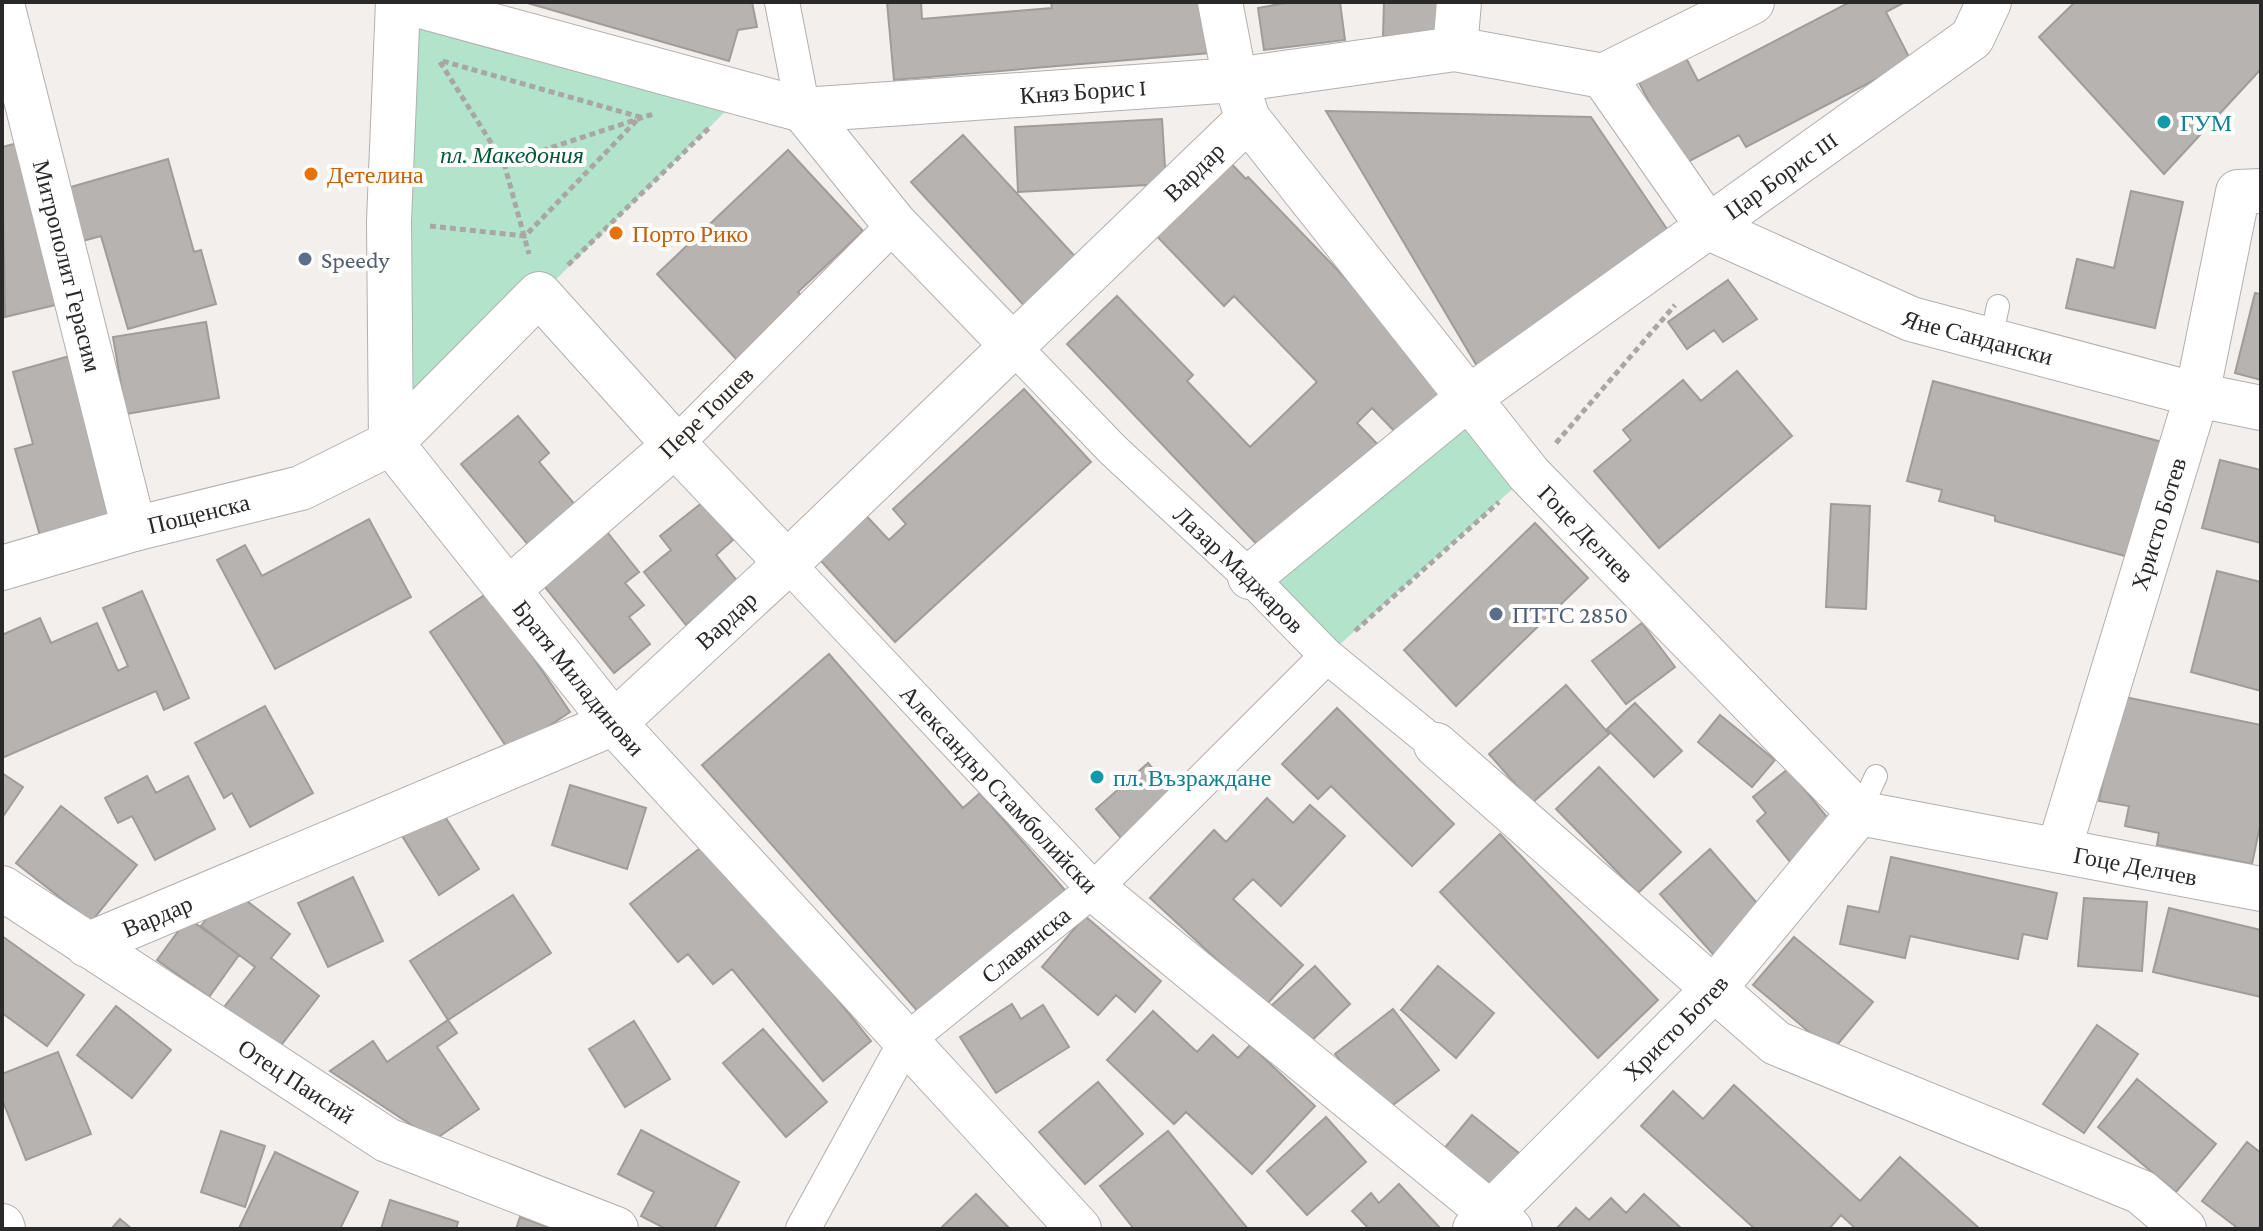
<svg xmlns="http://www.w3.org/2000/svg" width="2263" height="1231" font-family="'Crimson Pro',serif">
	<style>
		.green { fill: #b1e4ca }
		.building { fill: #b6b3b0; stroke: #a09c9a; stroke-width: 2 }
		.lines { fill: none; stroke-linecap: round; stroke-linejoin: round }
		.service-casing { stroke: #b3afad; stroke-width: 24 }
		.pedestrian-casing { stroke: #b3afad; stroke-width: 36 }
		.minor-casing { stroke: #b3afad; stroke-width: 46 }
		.path { stroke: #a9a6a4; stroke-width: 5; stroke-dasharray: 6 4; stroke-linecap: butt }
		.service { stroke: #fff; stroke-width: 22 }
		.pedestrian { stroke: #fff; stroke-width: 34 }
		.minor { stroke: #fff; stroke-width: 44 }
		.culture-dot { fill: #0f9aa8; stroke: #fffdfc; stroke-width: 3 }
		.food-dot { fill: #e8710a; stroke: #fffdfc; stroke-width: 3 }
		.service-dot { fill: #5c6f8a; stroke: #fffdfc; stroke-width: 3 }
		.labels { text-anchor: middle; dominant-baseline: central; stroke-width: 8; stroke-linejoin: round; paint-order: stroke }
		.street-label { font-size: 24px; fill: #2a2828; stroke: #fffdfc }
		.culture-label { font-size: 24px; fill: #0d838f; stroke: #fffdfc; text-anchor: start }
		.park-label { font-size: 24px; font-style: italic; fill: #00583b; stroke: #fffdfc }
		.food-label { font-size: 24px; fill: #c56008; stroke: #fffdfc; text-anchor: start }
		.service-label { font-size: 24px; fill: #4e5e75; stroke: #fffdfc; text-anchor: start }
	</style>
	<rect width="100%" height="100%" fill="#f3efed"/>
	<!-- green -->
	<path class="green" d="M 398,2 L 743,94 L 391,443 Z
		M 1467,399 L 1529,474 L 1327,656 L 1250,577 Z"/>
	<!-- building -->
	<path class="building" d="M 524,2 L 752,2 L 757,27 L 738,30 L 729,61 Z
		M 887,2 L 921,2 L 922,19 L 1052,8 L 1051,2 L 1205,2 L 1210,53 L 894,80 Z
		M 1291,2 L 1340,2 L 1345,40 L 1264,50 L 1258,8 Z
		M 1384,2 L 1446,2 L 1446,37 L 1383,36 Z
		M 1850,2 L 1905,2 L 1886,12 L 1911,61 L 1746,147 L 1739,135 L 1682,165 L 1635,75 L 1682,50 L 1698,81 Z
		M 2075,2 L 2261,2 L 2261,69 L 2164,174 L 2039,37 Z
		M 1326,111 L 1591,117 L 1673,238 L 1477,366 Z
		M 1162,119 L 1166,184 L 1018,192 L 1015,127 Z
		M 963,135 L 1082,264 L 1030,312 L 911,182 Z
		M 30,140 L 68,302 L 5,317 L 2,147 Z
		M 788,150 L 863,231 L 798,292 L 805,300 L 739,362 L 657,274 Z
		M 1224,156 L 1246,179 L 1248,177 L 1451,388 L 1400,437 L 1372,408 L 1357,423 L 1384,451 L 1265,553 L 1067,344 L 1117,296 L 1193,375 L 1187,381 L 1250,447 L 1317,382 L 1234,296 L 1224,306 L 1149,228 Z
		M 168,159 L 194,252 L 201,250 L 216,304 L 128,329 L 101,236 L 79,242 L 64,189 Z
		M 2131,191 L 2183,202 L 2155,328 L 2066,308 L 2077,259 L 2114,268 Z
		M 1728,280 L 1757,319 L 1723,342 L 1714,330 L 1687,349 L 1668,322 Z
		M 2255,293 L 2261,294 L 2261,380 L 2235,373 Z
		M 206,322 L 219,398 L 126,414 L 113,337 Z
		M 73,355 L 121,524 L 43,546 L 15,449 L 33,444 L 13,372 Z
		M 1737,371 L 1792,436 L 1659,548 L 1594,471 L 1631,440 L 1623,430 L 1683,380 L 1701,401 Z
		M 1933,381 L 2166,443 L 2136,559 L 1995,521 L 1995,516 L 1939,501 L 1942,490 L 1907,481 Z
		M 1024,389 L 1091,462 L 895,642 L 812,551 L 859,508 L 889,540 L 906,524 L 893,509 Z
		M 518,416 L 549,453 L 539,462 L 582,513 L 535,553 L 461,464 Z
		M 2220,460 L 2261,470 L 2261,543 L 2202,528 Z
		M 703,502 L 733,540 L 716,555 L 739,583 L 686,625 L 644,572 L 671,550 L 660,536 Z
		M 1831,504 L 1870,506 L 1866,609 L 1826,607 Z
		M 369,519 L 411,597 L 275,669 L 217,560 L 245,545 L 262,576 Z
		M 1535,523 L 1588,578 L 1456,706 L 1404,650 Z
		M 604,528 L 639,572 L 625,583 L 644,605 L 629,617 L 650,644 L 614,673 L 540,581 Z
		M 2217,571 L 2261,582 L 2261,691 L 2191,672 Z
		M 142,591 L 189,698 L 164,710 L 156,691 L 2,758 L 2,635 L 40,618 L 51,643 L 97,623 L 118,671 L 128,666 L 103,608 Z
		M 489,592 L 570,712 L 510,752 L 430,632 Z
		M 1642,623 L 1675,667 L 1626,704 L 1592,661 Z
		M 829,654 L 963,808 L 980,793 L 1071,897 L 927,1022 L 702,765 Z
		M 1566,685 L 1609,734 L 1532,803 L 1489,754 Z
		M 2120,696 L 2261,725 L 2261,821 L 2252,864 L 2157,845 L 2159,833 L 2125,826 L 2129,806 L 2099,801 Z
		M 1635,703 L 1682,751 L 1654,777 L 1607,729 Z
		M 265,706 L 313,793 L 250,827 L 232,793 L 224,798 L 195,743 Z
		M 1337,708 L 1454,824 L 1412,866 L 1331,786 L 1318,799 L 1282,764 Z
		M 1720,715 L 1775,760 L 1752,787 L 1698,742 Z
		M 1148,763 L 1179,799 L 1127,845 L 1096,809 Z
		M 1599,767 L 1681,852 L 1638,893 L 1556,809 Z
		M 1788,769 L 1835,827 L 1791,863 L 1757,821 L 1766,813 L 1753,797 Z
		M 2,773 L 23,787 L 2,818 Z
		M 147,776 L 156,793 L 188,776 L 215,829 L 155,860 L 132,816 L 118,823 L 105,798 Z
		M 570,785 L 646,808 L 627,869 L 552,845 Z
		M 1267,798 L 1293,823 L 1310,805 L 1345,836 L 1281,906 L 1253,879 L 1233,899 L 1303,965 L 1266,1005 L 1150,898 L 1214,830 L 1226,842 Z
		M 61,806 L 137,865 L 91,922 L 16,863 Z
		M 438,806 L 479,869 L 439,895 L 399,831 Z
		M 1500,834 L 1658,1000 L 1598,1058 L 1440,892 Z
		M 709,841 L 871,1041 L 823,1081 L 732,969 L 713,984 L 688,954 L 678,962 L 630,904 Z
		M 1710,849 L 1769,917 L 1719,961 L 1660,894 Z
		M 1891,857 L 2057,893 L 2047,939 L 2023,934 L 2018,959 L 1910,936 L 1905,958 L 1840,944 L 1848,906 L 1879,912 Z
		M 353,877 L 383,941 L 328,967 L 298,903 Z
		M 230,888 L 290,934 L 271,958 L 319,996 L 275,1053 L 221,1011 L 255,967 L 201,926 Z
		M 513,895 L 551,953 L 448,1020 L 410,961 Z
		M 2084,898 L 2147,902 L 2142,971 L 2078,966 Z
		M 2169,908 L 2261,930 L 2261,997 L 2153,972 Z
		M 1085,916 L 1161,981 L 1135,1012 L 1116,995 L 1098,1015 L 1042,967 Z
		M 188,918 L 239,955 L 209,997 L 157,960 Z
		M 2,936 L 84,995 L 47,1046 L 2,1013 Z
		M 1794,937 L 1873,1002 L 1832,1051 L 1753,985 Z
		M 1315,966 L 1350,1004 L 1308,1044 L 1272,1005 Z
		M 1438,966 L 1494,1013 L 1456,1058 L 1401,1010 Z
		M 1012,1004 L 1021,1019 L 1043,1005 L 1069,1047 L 996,1093 L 960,1037 Z
		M 116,1006 L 171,1050 L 132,1098 L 77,1055 Z
		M 1393,1009 L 1439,1070 L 1381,1114 L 1335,1054 Z
		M 1153,1011 L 1197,1052 L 1213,1035 L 1238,1058 L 1250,1045 L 1315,1106 L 1252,1174 L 1186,1112 L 1174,1124 L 1107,1060 Z
		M 448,1020 L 457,1033 L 437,1047 L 479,1109 L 434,1140 L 330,1071 L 373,1041 L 387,1062 Z
		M 634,1021 L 670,1079 L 625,1107 L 589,1049 Z
		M 2097,1025 L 2138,1054 L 2084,1133 L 2043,1104 Z
		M 763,1029 L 827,1102 L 786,1137 L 723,1063 Z
		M 58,1052 L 91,1134 L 26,1160 L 2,1099 L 2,1074 Z
		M 2137,1079 L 2216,1144 L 2176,1192 L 2098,1127 Z
		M 1098,1082 L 1143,1134 L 1085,1184 L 1039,1132 Z
		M 1734,1085 L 1860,1201 L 1900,1157 L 1980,1229 L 1856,1229 L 1841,1215 L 1829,1229 L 1755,1229 L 1641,1126 L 1673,1091 L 1703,1119 Z
		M 1472,1115 L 1525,1158 L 1495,1194 L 1443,1150 Z
		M 1326,1117 L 1366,1162 L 1307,1215 L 1267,1171 Z
		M 641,1130 L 739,1182 L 714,1229 L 666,1229 L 641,1216 L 654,1192 L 618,1174 Z
		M 221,1131 L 265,1146 L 245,1207 L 201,1192 Z
		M 1168,1131 L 1248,1229 L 1134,1229 L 1100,1186 Z
		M 2247,1142 L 2261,1153 L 2261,1229 L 2239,1229 L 2202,1201 Z
		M 275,1152 L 358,1192 L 340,1229 L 239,1228 Z
		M 1399,1184 L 1441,1229 L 1369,1229 L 1352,1211 L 1371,1193 L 1379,1203 Z
		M 976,1194 L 1010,1229 L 940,1229 Z
		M 1644,1194 L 1682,1229 L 1556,1229 L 1576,1208 L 1589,1220 L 1611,1198 L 1626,1213 Z
		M 390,1200 L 458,1222 L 456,1229 L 381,1229 Z
		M 520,1217 L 554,1229 L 516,1229 Z
		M 120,1219 L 132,1229 L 111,1229 Z"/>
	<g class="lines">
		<!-- service casing -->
		<g class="service-casing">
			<path id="service" d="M 1991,339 L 1998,306
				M 1859,813 L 1876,776"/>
		</g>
		<!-- pedestrian casing -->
		<g class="pedestrian-casing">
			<g id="pedestrian">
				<path d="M 782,2 L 803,110"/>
				<path id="s1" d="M 1013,346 L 1113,450 L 1250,577 L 1327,656 L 1436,745"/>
				<path d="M 675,445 L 895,224"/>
				<path id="s2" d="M 787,563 L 1094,889"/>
				<path id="s3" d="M 803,1229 L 906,1041 L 1094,889 L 1327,656"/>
			</g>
		</g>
		<!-- minor casing -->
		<g class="minor-casing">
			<g id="minor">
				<path id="s4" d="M 398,2 L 389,221 L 391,443 L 614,723 L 1079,1229"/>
				<path id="s5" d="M 406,2 L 803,110 L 1235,80 L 1455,49 L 1603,76 L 1752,2"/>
				<path id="s6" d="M 1220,2 L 1235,80 L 1248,119 L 1529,474 L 1859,813 L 2261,889"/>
				<path id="s7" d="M 2,4 L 134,529"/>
				<path d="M 1455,49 L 1459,2"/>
				<path id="s8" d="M 1603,76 L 1709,228 L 1911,319 L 2197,395 L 2261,408"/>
				<path d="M 803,110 L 895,224 L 1013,346"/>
				<path id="s9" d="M 2,568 L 134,529 L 301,488 L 391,443 L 539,294 L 675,445 L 787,563"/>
				<path id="s10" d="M 1250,577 L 1467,399 L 1972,38 L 1989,2"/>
				<path d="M 508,590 L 675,445"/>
				<path d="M 1436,745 L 1776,1043 L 2141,1192 L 2184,1229"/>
				<path id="s11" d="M 2059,849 L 2197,395 L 2238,192 L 2261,191"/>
				<path id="s12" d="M 2,888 L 387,1140 L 616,1229"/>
				<path d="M 1094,889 L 1510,1229"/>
				<path id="s13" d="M 87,945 L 614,723 L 787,563 L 1248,119"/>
				<path d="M 2,1226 L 3,1229"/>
				<path id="s14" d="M 1475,1229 L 1712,991 L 1859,813"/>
			</g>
		</g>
		<!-- path -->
		<path class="path" d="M 440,62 L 504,163 L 529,254
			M 504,163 L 653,114
			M 430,226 L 525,236 L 640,117 L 439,60
			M 568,265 L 710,127
			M 1556,443 L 1675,305
			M 1355,631 L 1499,502"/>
		<!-- service -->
		<use href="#service" class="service"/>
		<!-- pedestrian -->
		<use href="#pedestrian" class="pedestrian"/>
		<!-- minor -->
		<use href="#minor" class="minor"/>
	</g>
	<!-- markers -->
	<g class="culture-dot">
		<circle cx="2164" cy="122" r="8"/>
		<circle cx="1097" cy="777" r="8"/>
	</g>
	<g class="food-dot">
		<circle cx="311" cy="174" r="8"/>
		<circle cx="616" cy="233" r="8"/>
	</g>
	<g class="service-dot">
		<circle cx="305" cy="259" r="8"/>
		<circle cx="1496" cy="614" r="8"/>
	</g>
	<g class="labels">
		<!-- street labels -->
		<g class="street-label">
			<text stroke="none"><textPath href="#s5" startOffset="692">Княз Борис I</textPath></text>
			<text stroke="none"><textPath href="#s13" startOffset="1372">Вардар</textPath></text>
			<text stroke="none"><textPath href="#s10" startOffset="666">Цар Борис III</textPath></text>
			<text stroke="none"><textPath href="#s7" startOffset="270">Митрополит Герасим</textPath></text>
			<text stroke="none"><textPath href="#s8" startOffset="476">Яне Сандански</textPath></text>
			<text transform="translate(706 412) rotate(-44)">Пере Тошев</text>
			<text stroke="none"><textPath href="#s9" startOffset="204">Пощенска</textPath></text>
			<text stroke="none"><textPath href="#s11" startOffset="340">Христо Ботев</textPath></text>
			<text stroke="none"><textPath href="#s6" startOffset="656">Гоце Делчев</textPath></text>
			<text stroke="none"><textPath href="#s1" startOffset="318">Лазар Маджаров</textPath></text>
			<text stroke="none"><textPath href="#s13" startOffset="724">Вардар</textPath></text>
			<text stroke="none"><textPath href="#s4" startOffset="742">Братя Миладинови</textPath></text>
			<text stroke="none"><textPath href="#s2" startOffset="310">Александър Стамболийски</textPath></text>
			<text stroke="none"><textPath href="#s6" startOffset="1328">Гоце Делчев</textPath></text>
			<text stroke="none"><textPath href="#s13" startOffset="76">Вардар</textPath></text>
			<text stroke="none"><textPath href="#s3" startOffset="368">Славянска</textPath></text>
			<text stroke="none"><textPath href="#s14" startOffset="284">Христо Ботев</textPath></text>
			<text stroke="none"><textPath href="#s12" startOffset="352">Отец Паисий</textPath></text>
		</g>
		<!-- culture labels -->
		<g class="culture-label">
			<text x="2180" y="122">ГУМ</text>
			<text x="1113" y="777">пл. Възраждане</text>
		</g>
		<!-- park labels -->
		<g class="park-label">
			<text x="512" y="154">пл. Македония</text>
		</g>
		<!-- food labels -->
		<g class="food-label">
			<text x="327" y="174">Детелина</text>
			<text x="632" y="233">Порто Рико</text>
		</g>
		<!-- service labels -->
		<g class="service-label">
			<text x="321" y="259">Speedy</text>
			<text x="1512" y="614">ПТТС 2850</text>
		</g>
	</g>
	<!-- border -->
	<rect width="2263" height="1231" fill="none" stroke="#2a2828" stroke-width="8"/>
</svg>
